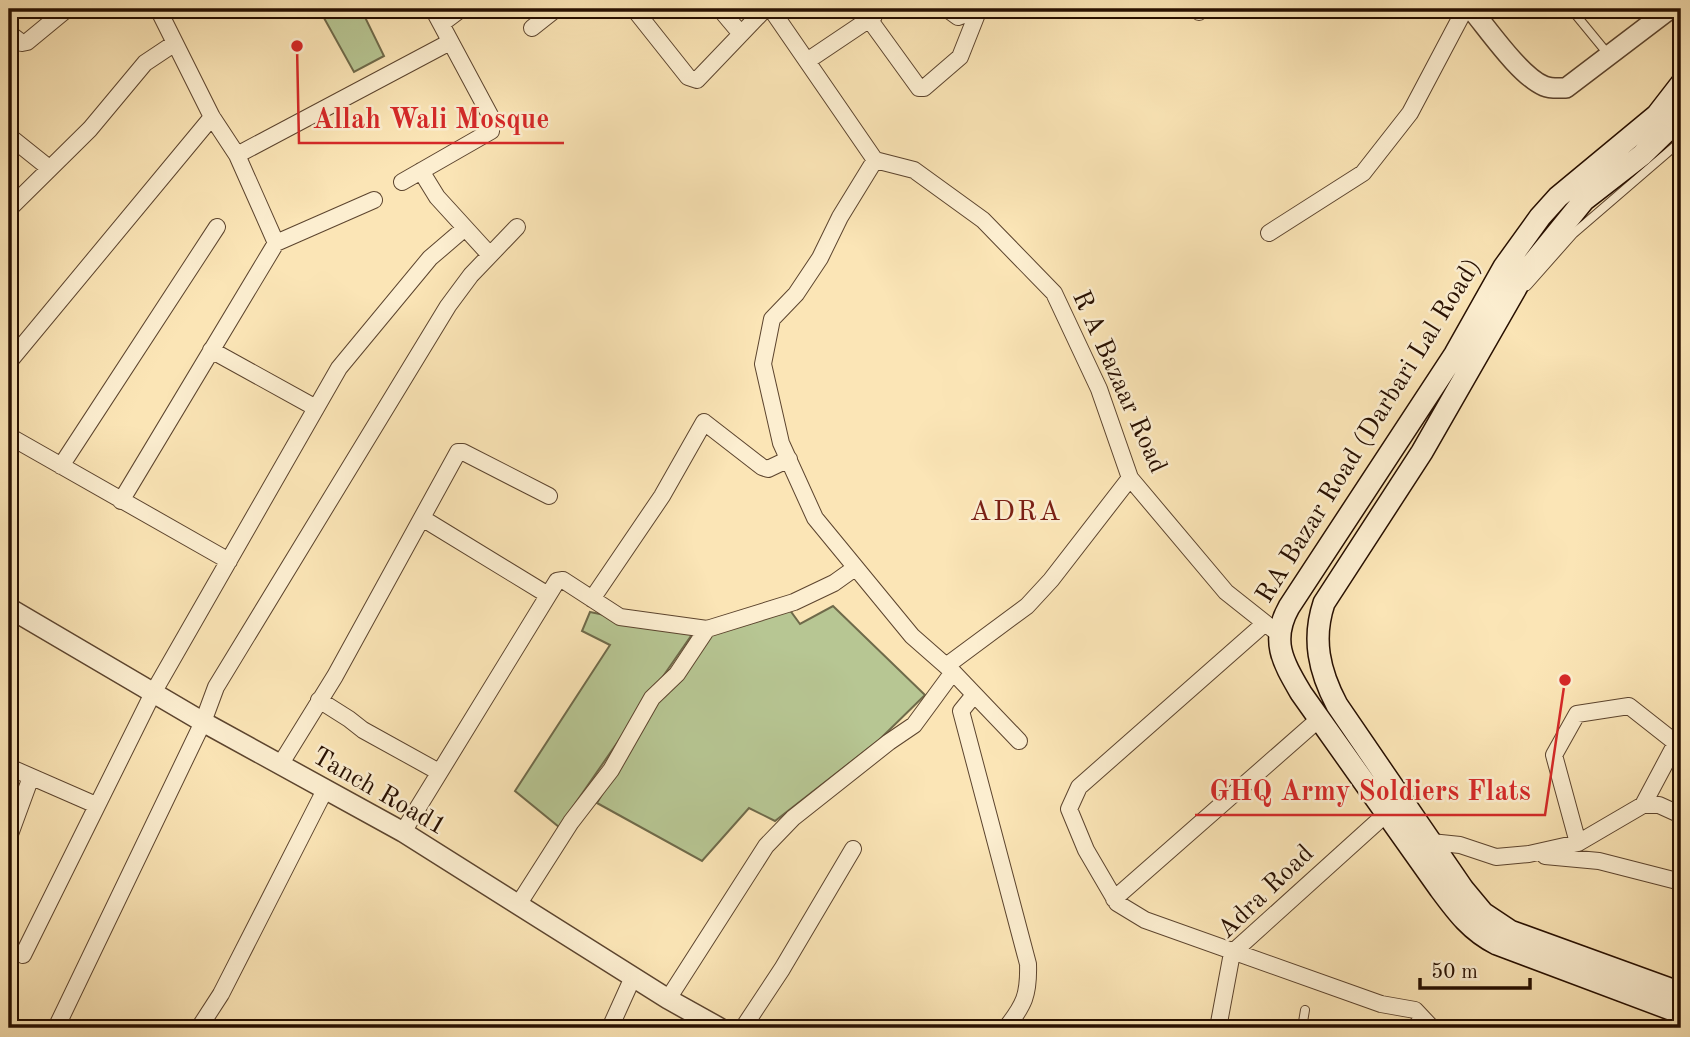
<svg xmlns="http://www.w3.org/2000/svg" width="1690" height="1037" font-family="'Old Standard TT',serif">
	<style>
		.green { fill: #b7c693; stroke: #6f6a4a; stroke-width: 2 }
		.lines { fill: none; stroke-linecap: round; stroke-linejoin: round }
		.service-casing { stroke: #5c442e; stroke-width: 10 }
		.minor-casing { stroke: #5c442e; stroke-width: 18 }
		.tertiary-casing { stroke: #5c442e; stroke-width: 22 }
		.secondary-casing { stroke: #270f00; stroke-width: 24 }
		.service { stroke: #fceed0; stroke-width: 8 }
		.minor { stroke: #fceed0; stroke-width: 16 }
		.tertiary { stroke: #fceed0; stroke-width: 19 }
		.secondary { stroke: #fceed0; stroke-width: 21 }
		.labels { text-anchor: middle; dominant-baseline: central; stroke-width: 5; stroke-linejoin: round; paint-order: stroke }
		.street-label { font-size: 26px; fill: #270f00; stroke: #fceed0 }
		.neighbourhood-label { font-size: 28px; letter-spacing: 2px; fill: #7a1f14; stroke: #fceed0 }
		.leader { fill: none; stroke: #d62828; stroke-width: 2.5 }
		.callout-dot { fill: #d62828; stroke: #fceed0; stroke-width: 2.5 }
		.callout-label { font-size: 28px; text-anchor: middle; font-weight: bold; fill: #d62828; stroke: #fceed0; stroke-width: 5; stroke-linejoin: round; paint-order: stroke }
	</style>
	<rect width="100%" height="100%" fill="#fbe5b6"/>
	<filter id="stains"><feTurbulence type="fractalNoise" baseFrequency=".00286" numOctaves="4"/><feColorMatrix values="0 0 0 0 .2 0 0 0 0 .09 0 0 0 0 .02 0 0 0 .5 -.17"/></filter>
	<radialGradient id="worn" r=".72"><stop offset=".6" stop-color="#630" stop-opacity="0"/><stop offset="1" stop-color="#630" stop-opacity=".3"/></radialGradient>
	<!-- green -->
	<path class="green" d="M 319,9 L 361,9 L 384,56 L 354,72 Z
		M 833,606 L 925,695 L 879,740 L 775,821 L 749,808 L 702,861 L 597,803 L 656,701 L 714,632 L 789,609 L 800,624 Z
		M 590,612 L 693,633 L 559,827 L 515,791 L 610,645 L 582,631 Z"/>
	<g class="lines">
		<!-- service casing -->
		<g class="service-casing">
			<path id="service" d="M 1571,9 L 1608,54
				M 1527,286 L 1573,234 L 1681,141
				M 1302,1028 L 1305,1010"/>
		</g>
		<!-- minor casing -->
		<g class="minor-casing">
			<path id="minor" d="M 634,9 L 688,77 L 697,80 L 765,9
				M 720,9 L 741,34
				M 771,9 L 875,160 L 914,170 L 983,220 L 1054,293 L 1099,389 L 1130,478 L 1226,592 L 1279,634
				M 947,9 L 958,17 L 966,14 L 972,9
				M 1199,12 L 1202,9
				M 869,19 L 919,88 L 924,88 L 960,57 L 979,9
				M 441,24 L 461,9
				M 532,28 L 556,9
				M 9,38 L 14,37 L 22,43 L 27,42 L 67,9
				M 807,61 L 874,16 L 875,9
				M 9,136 L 49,168
				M 237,155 L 450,42
				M 875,160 L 840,217 L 820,258 L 796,294 L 772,319 L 763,364 L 781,443 L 815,518 L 912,636 L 953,672 L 1019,741
				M 421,171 L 437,197 L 489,254
				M 402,182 L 491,131 L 492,119 L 433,9
				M 9,209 L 90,129 L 145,63 L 175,43
				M 1269,233 L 1363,173 L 1410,113 L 1465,9
				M 276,243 L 374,200
				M 211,350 L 316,408
				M 9,362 L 212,117
				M 9,436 L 229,561
				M 61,466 L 217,227
				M 121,501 L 276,243 L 237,155 L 212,117 L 158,9
				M 422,518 L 548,595
				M 592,599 L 662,496 L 704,422 L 762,467 L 768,469 L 789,459
				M 1264,624 L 1079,787 L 1069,809 L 1086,850 L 1117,903 L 1145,920 L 1381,1004 L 1415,1010 L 1432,1028
				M 946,666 L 1027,606 L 1051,580 L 1130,478
				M 974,695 L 961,711 L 1028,964 C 1029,995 1024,1005 1006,1028
				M 319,700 L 349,719 L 363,730 L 439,772
				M 280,765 L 335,676 L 458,452 L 463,452 L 549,496
				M 9,767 L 96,805
				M 1643,805 L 1676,743 L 1681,745
				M 403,832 L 557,581 L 563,580 L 620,617 L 707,629
				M 9,837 L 31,777
				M 1431,842 L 1460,845 L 1496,857 L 1529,854 L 1578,843 L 1643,805 L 1659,805 L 1681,815
				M 1578,843 L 1554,755 L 1577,714 L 1629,706 L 1676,743
				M 1545,856 L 1599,861 L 1681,882
				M 1114,899 L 1319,719
				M 518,905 L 571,822 L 611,770 L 652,698 L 677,674 L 707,629 L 794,602 L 834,583 L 855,568
				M 23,955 L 153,693 L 339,368 L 430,258 L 465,228
				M 668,999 L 766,846 L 793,818 L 889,742 L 914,725 L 953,672
				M 56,1028 L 203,722 L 216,687 L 448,306 L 471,275 L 517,227
				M 199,1028 L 221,994 L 325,790
				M 610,1028 L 633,977
				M 743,1028 L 782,969 L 853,849
				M 1218,1028 L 1232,953 L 1387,813"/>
		</g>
		<!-- tertiary casing -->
		<g class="tertiary-casing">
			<path id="tertiary" d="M 1471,9 C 1488,29 1520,76 1544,86 C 1551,89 1558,88 1566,88 L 1670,9
				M 9,608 L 203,722 L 403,832 L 668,999 L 720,1028"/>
		</g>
		<!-- secondary casing -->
		<g class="secondary-casing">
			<path id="secondary" d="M 1681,84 L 1657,115 L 1558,197 L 1540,217 L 1504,267 L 1455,354 L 1289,607 C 1270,641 1283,662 1301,693 L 1440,889 C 1457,912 1471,931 1497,944 L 1681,1013
				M 1681,117 L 1642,155 L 1584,200 L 1524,274 L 1422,452 L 1324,603 C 1312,639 1319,671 1337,705 L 1463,889 L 1483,913 L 1510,931 L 1681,993"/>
		</g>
		<!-- service -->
		<use href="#service" class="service"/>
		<!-- minor -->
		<use href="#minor" class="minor"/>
		<!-- tertiary -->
		<use href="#tertiary" class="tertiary"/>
		<!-- secondary -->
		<use href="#secondary" class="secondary"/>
	</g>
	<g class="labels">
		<!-- street labels -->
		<g class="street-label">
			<text transform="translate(1119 382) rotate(66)">R A Bazaar Road</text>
			<text transform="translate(1369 431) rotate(-58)">RA Bazar Road (Darbari Lal Road)</text>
			<text transform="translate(379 792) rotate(30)">Tanch Road1</text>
			<text transform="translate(1266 892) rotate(-44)">Adra Road</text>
		</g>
		<!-- neighbourhood labels -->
		<g class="neighbourhood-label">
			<text x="1016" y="513">ADRA</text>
		</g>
	</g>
	<!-- callouts -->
	<path class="leader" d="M297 46L299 143H564M1565 680L1545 815H1195"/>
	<g class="callout-dot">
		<circle cx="297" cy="46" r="7"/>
		<circle cx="1565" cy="680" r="7"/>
	</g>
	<g class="callout-label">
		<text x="431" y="128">Allah Wali Mosque</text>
		<text x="1370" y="800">GHQ Army Soldiers Flats</text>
	</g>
	<!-- margin -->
	<rect width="1690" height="1037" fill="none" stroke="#fbe5b6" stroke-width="35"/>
	<rect x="10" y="10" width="1669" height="1016" fill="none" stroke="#270f00" stroke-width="3.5"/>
	<rect x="18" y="18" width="1655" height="1002" fill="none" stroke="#270f00" stroke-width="2"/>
	<!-- scale -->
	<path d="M1420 978v10h110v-10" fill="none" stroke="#270f00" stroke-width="3.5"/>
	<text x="1431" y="978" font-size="21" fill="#270f00" stroke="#fceed0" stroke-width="5" paint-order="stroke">50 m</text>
	<rect width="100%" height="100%" filter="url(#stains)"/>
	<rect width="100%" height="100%" fill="url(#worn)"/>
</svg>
